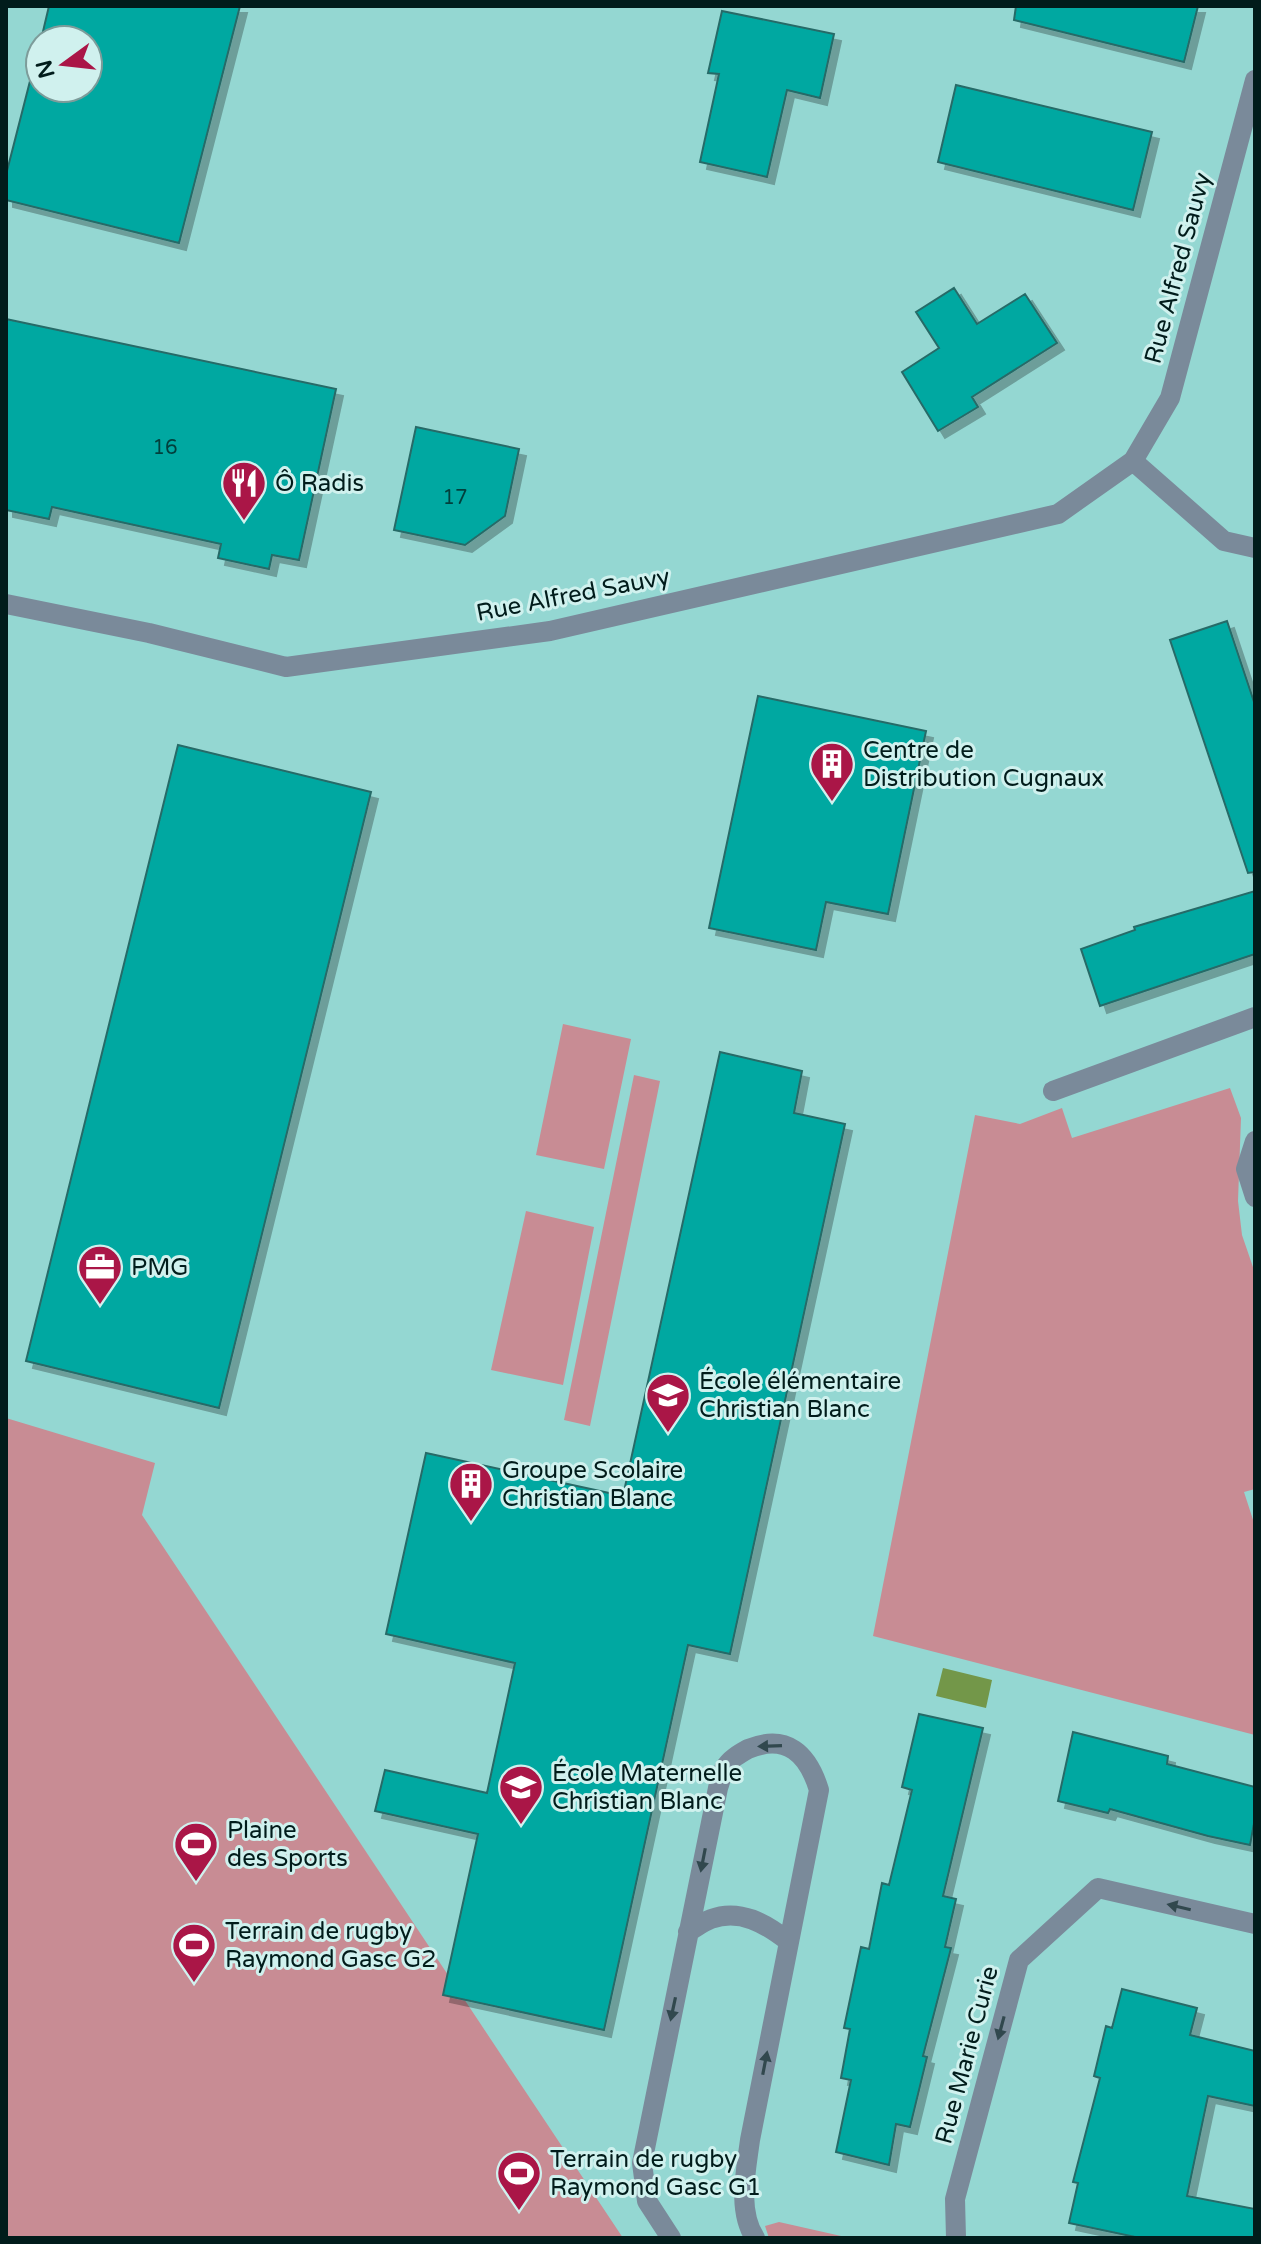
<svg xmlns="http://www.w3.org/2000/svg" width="1261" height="2244" font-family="'Varela Round',sans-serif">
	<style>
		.green { fill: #c88c94 }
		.water { fill: #739749 }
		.building { fill: #03a8a1; stroke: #276b67; stroke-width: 2; filter: url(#shadow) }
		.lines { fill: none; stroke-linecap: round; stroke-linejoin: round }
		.street { stroke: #7a8a9a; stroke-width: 20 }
		.oneway { fill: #31484e }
		.labels { text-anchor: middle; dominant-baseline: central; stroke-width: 6; stroke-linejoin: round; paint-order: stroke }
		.number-label { font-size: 20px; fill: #023f3c }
		.street-label { font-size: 24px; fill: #011c1b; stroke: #d0f1ee }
		.poi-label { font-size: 24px; fill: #011c1b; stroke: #d0f1ee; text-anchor: start }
	</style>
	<defs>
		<filter id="shadow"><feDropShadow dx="7" dy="7" stdDeviation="0" flood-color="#0004"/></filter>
	</defs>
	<rect width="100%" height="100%" fill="#94d7d2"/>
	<!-- green -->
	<path class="green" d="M 563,1024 L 631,1039 L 604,1169 L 536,1155 Z
		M 634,1075 L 660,1081 L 590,1426 L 564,1420 Z
		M 1230,1088 L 1241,1118 L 1238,1201 L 1242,1235 L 1255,1273 L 1255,1489 L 1244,1492 L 1255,1526 L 1255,1735 L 873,1636 L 975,1115 L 1020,1124 L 1062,1108 L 1072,1138 Z
		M 526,1211 L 594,1227 L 563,1385 L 491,1370 Z
		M 6,1418 L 155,1463 L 142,1515 L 623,2238 L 6,2238 Z
		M 779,2222 L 850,2238 L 851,2238 L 769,2238 L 765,2226 Z"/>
	<!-- water -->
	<path class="water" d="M 943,1668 L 992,1680 L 986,1708 L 936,1696 Z"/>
	<!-- building -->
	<path class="building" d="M 49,6 L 240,6 L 179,243 L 6,200 L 6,175 L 40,42 L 40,88 L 88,88 L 88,40 L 41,40 Z
		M 1016,6 L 1198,6 L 1184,62 L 1014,20 Z
		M 722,11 L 834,34 L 820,98 L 787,90 L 767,177 L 700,162 L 719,74 L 708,73 Z
		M 956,85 L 1152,132 L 1133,210 L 938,162 Z
		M 954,288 L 977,324 L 1025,294 L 1057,343 L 972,397 L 978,407 L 938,431 L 902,372 L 939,348 L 916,312 Z
		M 6,319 L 336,389 L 299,560 L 272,555 L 269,569 L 218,558 L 221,544 L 52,507 L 49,519 L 6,510 Z
		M 416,427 L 519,449 L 505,516 L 465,545 L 394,530 Z
		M 1227,621 L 1255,705 L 1255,872 L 1248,873 L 1170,640 Z
		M 758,696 L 926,731 L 888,914 L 826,902 L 816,950 L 709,928 Z
		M 178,745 L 371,792 L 219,1408 L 26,1361 Z
		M 1255,891 L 1255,954 L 1100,1006 L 1081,949 L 1135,930 L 1134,927 Z
		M 720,1052 L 802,1071 L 794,1113 L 845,1124 L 730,1654 L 688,1645 L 604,2030 L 443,1995 L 478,1834 L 375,1811 L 385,1770 L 487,1793 L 515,1663 L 386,1634 L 426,1453 L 623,1496 Z
		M 919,1714 L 983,1728 L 943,1896 L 956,1899 L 945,1947 L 951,1948 L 923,2056 L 927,2057 L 910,2127 L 896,2124 L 889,2165 L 836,2152 L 851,2080 L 841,2078 L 850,2029 L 844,2028 L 861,1947 L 869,1949 L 882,1883 L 889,1885 L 912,1790 L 902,1787 Z
		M 1073,1732 L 1168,1756 L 1167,1764 L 1255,1787 L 1255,1818 L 1250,1845 L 1208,1836 L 1110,1809 L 1108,1813 L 1058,1801 Z
		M 1122,1989 L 1197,2008 L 1190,2035 L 1255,2051 L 1255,2106 L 1208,2096 L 1187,2196 L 1255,2209 L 1255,2238 L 1140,2238 L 1069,2223 L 1078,2183 L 1073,2182 L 1100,2078 L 1094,2076 L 1106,2026 L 1112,2028 Z"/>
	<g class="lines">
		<!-- street -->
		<path class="street" d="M 1255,80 L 1170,398 L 1133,461 L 1224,541 L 1255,548
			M 6,604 L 149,633 L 286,667 L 550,631 L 1058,514 L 1133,461
			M 1053,1091 L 1255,1017
			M 1255,1141 L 1246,1169 L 1255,1197
			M 688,1932 C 695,1928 703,1922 711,1919 C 740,1908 766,1924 788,1941
			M 671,2238 L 647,2201 L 642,2163 L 718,1788 C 720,1782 722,1775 724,1769 C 730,1759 739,1754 748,1749 C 787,1733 808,1754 819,1790 L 750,2140 C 746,2171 737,2210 755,2238
			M 956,2238 L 955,2199 L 1019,1960 L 1098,1888 L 1255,1924"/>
	</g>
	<!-- one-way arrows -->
	<defs><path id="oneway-solid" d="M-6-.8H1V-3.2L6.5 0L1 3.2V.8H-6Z" transform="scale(2)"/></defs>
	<g class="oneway">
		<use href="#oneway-solid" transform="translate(770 1746) rotate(178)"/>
		<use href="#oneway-solid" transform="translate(703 1860) rotate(101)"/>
		<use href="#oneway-solid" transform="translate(1179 1907) rotate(-167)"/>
		<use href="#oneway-solid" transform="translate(673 2009) rotate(102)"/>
		<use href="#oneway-solid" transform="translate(1001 2028) rotate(105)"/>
		<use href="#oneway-solid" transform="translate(765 2063) rotate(-79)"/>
	</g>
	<!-- icons -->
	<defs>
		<g id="restaurant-pin" transform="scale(2.3)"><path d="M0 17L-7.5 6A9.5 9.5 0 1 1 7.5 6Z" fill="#aa1647" stroke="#d0f1ee"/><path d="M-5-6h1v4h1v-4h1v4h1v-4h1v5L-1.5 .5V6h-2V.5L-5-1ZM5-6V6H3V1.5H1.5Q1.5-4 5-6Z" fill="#fff"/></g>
		<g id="building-pin" transform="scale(2.3)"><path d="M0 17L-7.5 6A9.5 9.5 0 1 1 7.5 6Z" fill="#aa1647" stroke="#d0f1ee"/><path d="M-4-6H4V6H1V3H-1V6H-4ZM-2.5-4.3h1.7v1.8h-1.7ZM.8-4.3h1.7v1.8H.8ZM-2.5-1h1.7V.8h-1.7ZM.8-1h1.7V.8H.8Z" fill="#fff"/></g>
		<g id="office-pin" transform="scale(2.3)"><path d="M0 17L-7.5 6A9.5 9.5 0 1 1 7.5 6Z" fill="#aa1647" stroke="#d0f1ee"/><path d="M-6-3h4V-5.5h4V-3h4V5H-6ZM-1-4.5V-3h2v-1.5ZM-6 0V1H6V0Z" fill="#fff"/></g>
		<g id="school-pin" transform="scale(2.3)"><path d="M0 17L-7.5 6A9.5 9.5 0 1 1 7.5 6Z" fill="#aa1647" stroke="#d0f1ee"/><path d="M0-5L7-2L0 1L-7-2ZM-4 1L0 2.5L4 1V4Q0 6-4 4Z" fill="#fff"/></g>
		<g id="stadium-pin" transform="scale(2.3)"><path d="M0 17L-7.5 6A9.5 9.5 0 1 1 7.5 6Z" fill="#aa1647" stroke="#d0f1ee"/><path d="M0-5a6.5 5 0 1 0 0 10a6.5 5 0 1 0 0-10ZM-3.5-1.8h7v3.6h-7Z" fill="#fff"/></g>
	</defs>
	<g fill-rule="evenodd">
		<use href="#restaurant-pin" x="244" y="483"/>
		<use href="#building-pin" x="832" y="764"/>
		<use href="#office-pin" x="100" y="1267"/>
		<use href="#school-pin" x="668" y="1395"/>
		<use href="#building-pin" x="471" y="1484"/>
		<use href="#school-pin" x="521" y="1787"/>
		<use href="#stadium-pin" x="196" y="1844"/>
		<use href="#stadium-pin" x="194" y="1945"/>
		<use href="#stadium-pin" x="519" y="2173"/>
	</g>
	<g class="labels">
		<!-- number labels -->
		<g class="number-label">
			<text x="165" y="448">16</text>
			<text x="455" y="498">17</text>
		</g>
		<!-- street labels -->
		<g class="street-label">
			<text transform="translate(1178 268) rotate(-75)">Rue Alfred Sauvy</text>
			<text transform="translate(573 595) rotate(-11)">Rue Alfred Sauvy</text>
			<text transform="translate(967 2055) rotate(-75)">Rue Marie Curie</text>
		</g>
		<!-- poi labels -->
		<g class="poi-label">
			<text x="275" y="483">Ô Radis</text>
			<text x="863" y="750">Centre de<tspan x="863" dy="28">Distribution Cugnaux</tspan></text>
			<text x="131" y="1267">PMG</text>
			<text x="699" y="1381">École élémentaire<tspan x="699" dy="28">Christian Blanc</tspan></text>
			<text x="502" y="1470">Groupe Scolaire<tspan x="502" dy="28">Christian Blanc</tspan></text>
			<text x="552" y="1773">École Maternelle<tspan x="552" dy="28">Christian Blanc</tspan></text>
			<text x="227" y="1830">Plaine<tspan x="227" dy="28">des Sports</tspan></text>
			<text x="225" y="1931">Terrain de rugby<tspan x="225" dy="28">Raymond Gasc G2</tspan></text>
			<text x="550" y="2159">Terrain de rugby<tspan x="550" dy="28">Raymond Gasc G1</tspan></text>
		</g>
	</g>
	<!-- border -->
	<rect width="1261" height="2244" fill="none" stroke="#011c1b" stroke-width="16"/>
	<!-- north arrow -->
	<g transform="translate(64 64) rotate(255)"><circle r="38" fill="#d0f1ee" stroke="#7d9c9a" stroke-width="2"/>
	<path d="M0-6L14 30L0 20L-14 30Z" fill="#aa1647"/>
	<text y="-12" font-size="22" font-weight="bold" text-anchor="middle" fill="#011c1b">N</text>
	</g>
</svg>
